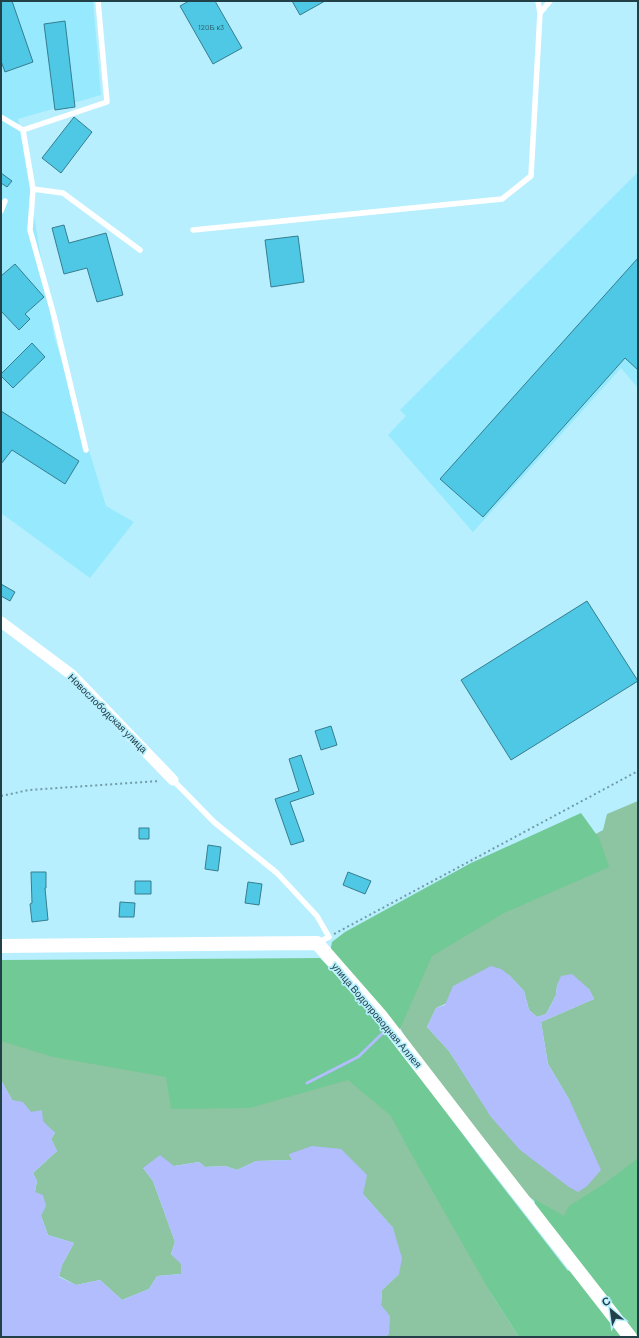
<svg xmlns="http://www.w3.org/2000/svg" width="639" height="1338" font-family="Barlow,sans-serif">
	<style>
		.built { fill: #97e9fe }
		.green { fill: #8dc4a1; fill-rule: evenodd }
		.forest { fill: #71c995 }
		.water { fill: #b1bdfd }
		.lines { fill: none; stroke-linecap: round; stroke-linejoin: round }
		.stream { stroke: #b1bdfd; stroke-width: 3 }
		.building { fill: #4ec8e5; stroke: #377d8f }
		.path { stroke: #719ca7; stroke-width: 2; stroke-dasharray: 2 3; stroke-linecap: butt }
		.service { stroke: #fff; stroke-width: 5.5 }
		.minor { stroke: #fff; stroke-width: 11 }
		.tertiary { stroke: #fff; stroke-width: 14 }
		.labels { text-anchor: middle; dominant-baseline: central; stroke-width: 3.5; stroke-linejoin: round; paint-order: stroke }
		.number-label { font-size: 8px; fill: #2d626e }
		.street-label { font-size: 10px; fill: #224047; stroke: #b7effe }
	</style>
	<rect width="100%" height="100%" fill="#b7effe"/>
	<!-- built -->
	<path class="built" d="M 1,1 L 93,1 L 101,95 L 18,119 L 54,336 L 106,506 L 134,522 L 90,578 L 1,513 Z
		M 638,172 L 638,388 L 621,368 L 473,532 L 388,435 L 406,416 L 400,410 Z"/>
	<!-- green -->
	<path class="green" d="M 638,801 L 638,1181 L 565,1222 L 525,1194 L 407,1040 L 396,1021 L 425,937 L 550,859 L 603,830 L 607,814 ZM 509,975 L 524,991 L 529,1010 L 537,1017 L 546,1014 L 556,995 L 557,985 L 589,989 L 594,999 L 541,1022 L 548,1064 L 570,1101 L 491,1116 L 449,1051 L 427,1027 L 436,1008 Z
		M 1,1027 L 358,1068 L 406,1110 L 492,1295 L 519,1337 L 384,1337 L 389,1334 L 381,1305 L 382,1290 L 399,1274 L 393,1228 L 363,1194 L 289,1154 L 292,1160 L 256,1161 L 237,1170 L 225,1166 L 205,1167 L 199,1162 L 174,1166 L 143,1168 L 153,1181 L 175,1242 L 171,1254 L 182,1264 L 181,1274 L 157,1276 L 149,1289 L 122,1300 L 100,1280 L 76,1285 L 59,1276 L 62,1265 L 74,1243 L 48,1235 L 41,1216 L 35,1192 L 37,1181 L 33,1173 L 57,1151 L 51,1139 L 55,1133 L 31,1112 L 12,1100 L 1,1080 Z"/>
	<!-- forest -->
	<path class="forest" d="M 581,813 L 599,838 L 609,867 L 504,913 L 432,956 L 399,1031 L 330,953 L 332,942 L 345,932 L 471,863 Z
		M 320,958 L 367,1006 L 482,1160 L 568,1271 L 579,1263 L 535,1204 L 534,1199 L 564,1216 L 569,1206 L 604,1184 L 638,1158 L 638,1337 L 519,1337 L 492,1295 L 408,1148 L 391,1116 L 348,1080 L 250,1108 L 171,1109 L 166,1077 L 53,1057 L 1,1041 L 1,960 Z"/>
	<!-- water -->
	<path class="water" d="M 491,966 L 501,969 L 509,975 L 524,991 L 529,1010 L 537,1017 L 546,1014 L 556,995 L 557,985 L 561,976 L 572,974 L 589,989 L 594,999 L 541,1022 L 548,1064 L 570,1101 L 601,1170 L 587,1186 L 578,1192 L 569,1187 L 520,1150 L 491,1117 L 449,1051 L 427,1027 L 436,1008 L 445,1005 L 453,986 Z
		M 1,1080 L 12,1100 L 23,1102 L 31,1112 L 42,1110 L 43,1121 L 55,1133 L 51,1139 L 57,1151 L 33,1173 L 37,1181 L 35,1192 L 43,1195 L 46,1206 L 41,1216 L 48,1235 L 74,1243 L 62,1265 L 59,1277 L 76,1285 L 100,1280 L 122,1300 L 149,1289 L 157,1276 L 181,1274 L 181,1264 L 171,1254 L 175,1242 L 153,1181 L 143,1168 L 160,1155 L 174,1166 L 199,1162 L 205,1167 L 225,1166 L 237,1170 L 256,1161 L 292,1160 L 289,1154 L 312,1146 L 341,1149 L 367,1175 L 363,1194 L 393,1228 L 402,1258 L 399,1274 L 382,1290 L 381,1305 L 390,1316 L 389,1334 L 384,1337 L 1,1337 Z"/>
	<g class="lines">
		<!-- stream -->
		<path class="stream" d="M 307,1083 L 358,1057 L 386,1030"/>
	</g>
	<!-- building -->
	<path class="building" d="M 1,1 L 12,1 L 33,62 L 5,72 L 1,61 Z
		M 189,1 L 215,1 L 242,48 L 213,64 L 180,6 Z
		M 292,1 L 325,1 L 300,15 Z
		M 65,21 L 75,107 L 55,110 L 44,24 Z
		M 74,117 L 92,132 L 61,173 L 42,158 Z
		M 1,173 L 12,181 L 7,187 L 1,183 Z
		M 64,225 L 69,243 L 106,233 L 123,295 L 97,302 L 87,268 L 64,274 L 52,228 Z
		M 298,236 L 304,282 L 271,287 L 265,240 Z
		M 638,258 L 638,370 L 625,358 L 483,517 L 440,479 Z
		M 15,264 L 44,297 L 25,314 L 30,319 L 19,330 L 1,311 L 1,276 Z
		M 32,343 L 45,357 L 13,388 L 1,376 L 1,374 Z
		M 1,411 L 79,461 L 65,484 L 12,450 L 1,464 Z
		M 1,584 L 15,592 L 10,601 L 1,596 Z
		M 587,601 L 638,681 L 511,760 L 461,680 Z
		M 331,726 L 337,745 L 321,750 L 315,731 Z
		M 301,755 L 314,794 L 290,802 L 304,841 L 291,845 L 275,799 L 299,791 L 289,759 Z
		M 139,828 L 149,828 L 149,839 L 139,839 Z
		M 208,845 L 221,847 L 218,871 L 205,869 Z
		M 31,872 L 46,872 L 46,888 L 45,888 L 48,920 L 32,922 L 30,904 L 32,903 Z
		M 348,872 L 371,881 L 365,894 L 343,885 Z
		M 135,881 L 151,881 L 151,894 L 135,894 Z
		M 248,882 L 262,884 L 259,905 L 245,903 Z
		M 120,902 L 135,903 L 134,917 L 119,917 Z"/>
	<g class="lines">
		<!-- path -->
		<path class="path" d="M 1,796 L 29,790 L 159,781
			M 334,934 L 638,771"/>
		<!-- service -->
		<path class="service" d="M 540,13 L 550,1
			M 1,117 L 23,130 L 107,102 L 98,1
			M 23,130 L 33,189 L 63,193 L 140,250
			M 33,189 L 30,230 L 54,316 L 86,450
			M 1,211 L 5,201
			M 193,230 L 502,199 L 531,176 L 540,13 L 538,1
			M 173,780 L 214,822 L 277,873 L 317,916 L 329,937 L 317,943"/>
		<!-- minor -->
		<path class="minor" d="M 1,622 L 72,675 L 173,780"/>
		<!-- tertiary -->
		<path class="tertiary" d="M 1,946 L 317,943 L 380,1015 L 481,1146 L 630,1337"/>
	</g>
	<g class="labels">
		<!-- number labels -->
		<g class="number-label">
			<text x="211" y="27">120Б к3</text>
		</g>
		<!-- street labels -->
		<g class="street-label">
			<text transform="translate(108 713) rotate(45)">Новослободская улица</text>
			<text transform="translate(377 1015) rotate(50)">улица Водопроводная Аллея</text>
		</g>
	</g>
	<!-- border -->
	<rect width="639" height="1338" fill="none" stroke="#224047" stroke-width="4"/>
	<!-- north arrow -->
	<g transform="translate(611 1310) rotate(331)" stroke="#b7effe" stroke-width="3" paint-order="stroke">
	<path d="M0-3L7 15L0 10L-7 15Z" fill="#224047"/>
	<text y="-6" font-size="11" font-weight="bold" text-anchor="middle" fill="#224047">С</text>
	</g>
</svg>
